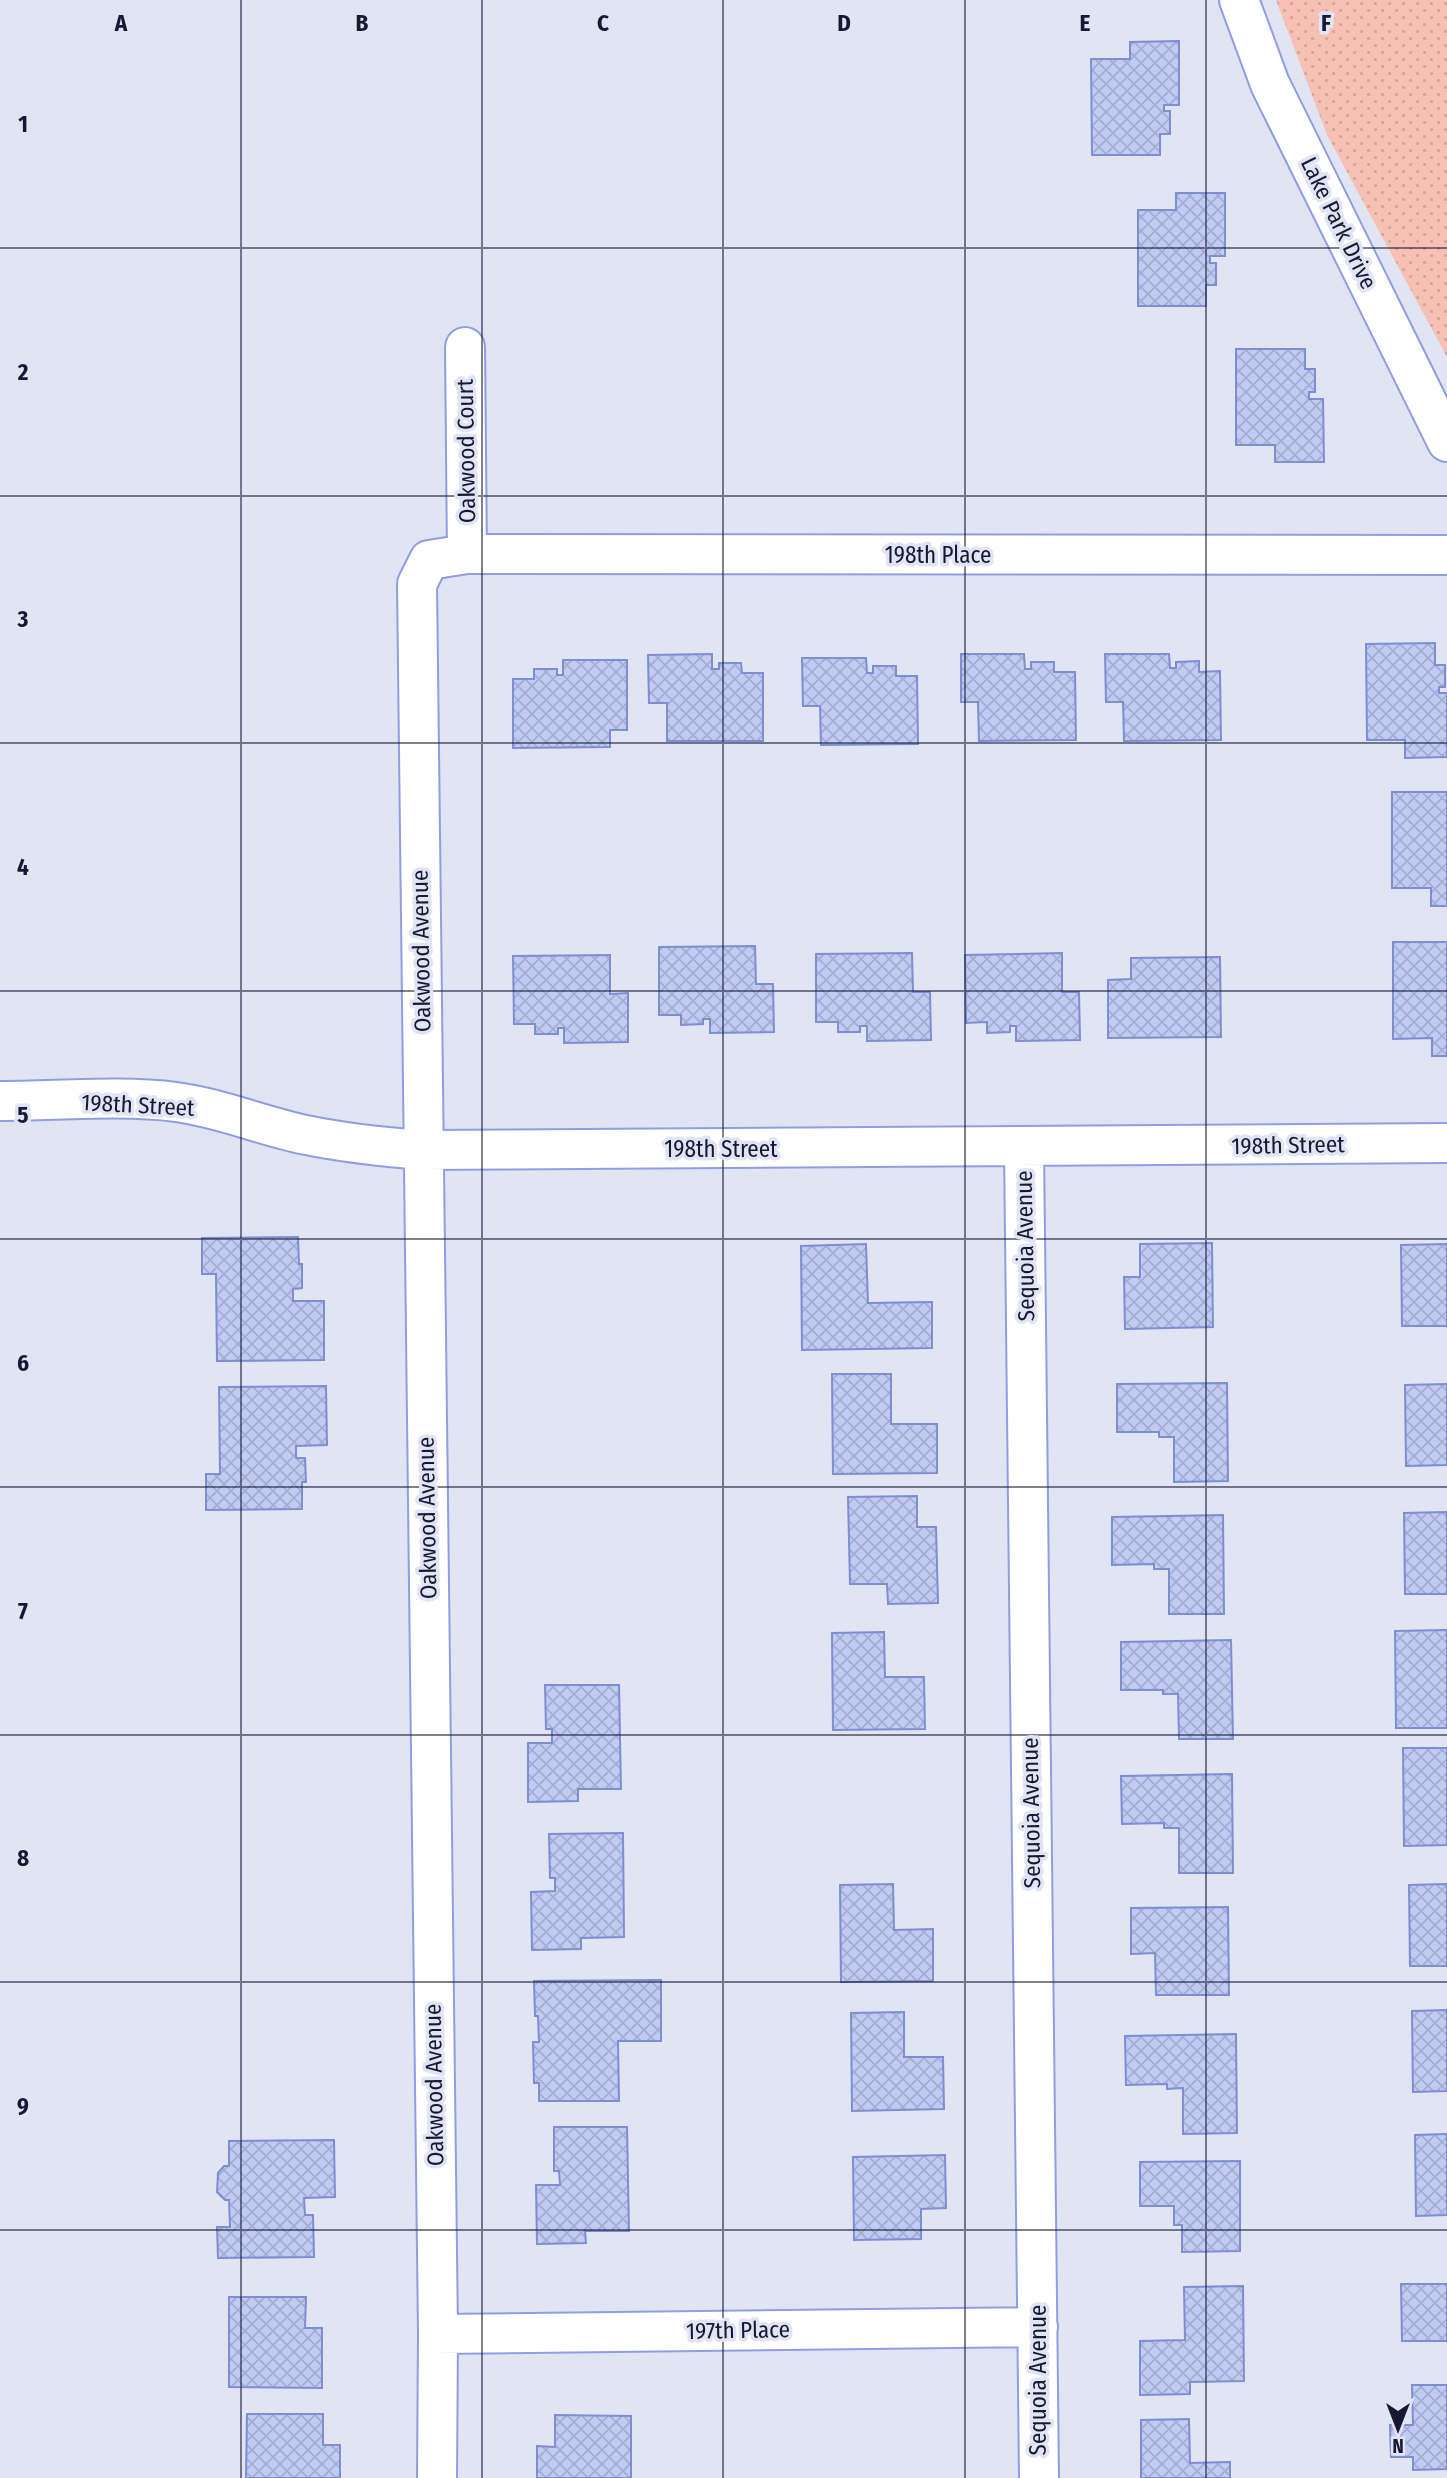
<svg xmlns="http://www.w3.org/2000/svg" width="1447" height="2478" font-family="'Fira Sans Condensed',sans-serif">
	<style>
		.park { fill: url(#park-dots) }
		.building { fill: url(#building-cross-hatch); stroke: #7f8dd1; stroke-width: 2 }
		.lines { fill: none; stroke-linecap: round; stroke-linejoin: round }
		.minor-casing { stroke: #8f9ee4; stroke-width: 42 }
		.minor { stroke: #fff; stroke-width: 38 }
		.grid { fill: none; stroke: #151934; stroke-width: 2; stroke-opacity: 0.55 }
		.labels { text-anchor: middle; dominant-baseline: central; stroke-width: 7; stroke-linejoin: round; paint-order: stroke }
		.street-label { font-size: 23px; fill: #151934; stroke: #e1e4f3 }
		.grid-label { font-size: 23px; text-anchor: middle; font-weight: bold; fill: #151934; stroke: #e1e4f3; stroke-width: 7; stroke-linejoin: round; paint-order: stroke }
	</style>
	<defs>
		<pattern id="park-dots" width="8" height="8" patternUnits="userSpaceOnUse" patternTransform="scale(1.75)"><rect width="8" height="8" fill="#f6c1b4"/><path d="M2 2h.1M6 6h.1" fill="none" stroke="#d2a59b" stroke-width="1.8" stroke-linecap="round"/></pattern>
		<pattern id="building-cross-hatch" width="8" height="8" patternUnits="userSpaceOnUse" patternTransform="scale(1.75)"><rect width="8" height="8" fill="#c0caf3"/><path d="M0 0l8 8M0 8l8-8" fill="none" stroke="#a4add1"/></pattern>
	</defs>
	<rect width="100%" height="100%" fill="#e1e4f3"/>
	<!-- park -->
	<path class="park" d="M 1276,0 L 1447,0 L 1447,357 L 1327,135 Z"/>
	<!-- building -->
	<path class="building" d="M 1179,41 L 1179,105 L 1164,105 L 1164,111 L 1170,111 L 1170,134 L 1160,134 L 1160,155 L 1092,155 L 1091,59 L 1130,59 L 1130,42 Z
		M 1176,193 L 1225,193 L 1225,256 L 1210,256 L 1210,263 L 1216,263 L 1216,285 L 1206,285 L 1206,306 L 1138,306 L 1138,210 L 1176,210 Z
		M 1236,349 L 1305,349 L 1305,369 L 1315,369 L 1315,392 L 1309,392 L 1309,399 L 1323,399 L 1324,462 L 1275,462 L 1275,445 L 1236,445 Z
		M 1435,643 L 1435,665 L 1445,665 L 1445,687 L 1439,687 L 1439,693 L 1447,693 L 1447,757 L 1405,758 L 1405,740 L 1367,740 L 1366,644 Z
		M 712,654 L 712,669 L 719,669 L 719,663 L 741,663 L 742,673 L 763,673 L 763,741 L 667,741 L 667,703 L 649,703 L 648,655 Z
		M 961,654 L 1024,654 L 1025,669 L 1031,669 L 1031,662 L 1054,662 L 1054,672 L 1075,672 L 1076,740 L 979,741 L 978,702 L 961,702 Z
		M 1105,654 L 1169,654 L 1170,668 L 1176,668 L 1176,662 L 1199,661 L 1199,672 L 1220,671 L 1221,740 L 1124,741 L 1123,702 L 1106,702 Z
		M 802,658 L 866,658 L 867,673 L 873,673 L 873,666 L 896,666 L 896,676 L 917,676 L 918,744 L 821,745 L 820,706 L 803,706 Z
		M 563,660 L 627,660 L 627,730 L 610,730 L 610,747 L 513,748 L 513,679 L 534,679 L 534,669 L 557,669 L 557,675 L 563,675 Z
		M 1392,792 L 1447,792 L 1447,906 L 1431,906 L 1431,888 L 1392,888 Z
		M 1393,942 L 1447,942 L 1447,1056 L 1432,1056 L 1432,1038 L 1393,1039 Z
		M 755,946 L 756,984 L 773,984 L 774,1032 L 710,1033 L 710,1019 L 703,1019 L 703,1024 L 681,1025 L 681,1015 L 659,1015 L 659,947 Z
		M 912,953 L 913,992 L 930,992 L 931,1040 L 867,1041 L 867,1026 L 860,1026 L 860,1032 L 838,1032 L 838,1022 L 816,1022 L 816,954 Z
		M 1062,953 L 1062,992 L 1079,992 L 1080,1040 L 1016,1041 L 1016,1026 L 1010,1026 L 1010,1032 L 987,1033 L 987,1022 L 966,1023 L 965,955 Z
		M 610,955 L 610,994 L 628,993 L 628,1042 L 564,1043 L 564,1028 L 558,1028 L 558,1034 L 535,1034 L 535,1024 L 514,1024 L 513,956 Z
		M 1220,957 L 1221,1037 L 1108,1038 L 1108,980 L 1131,979 L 1131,958 Z
		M 298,1237 L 299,1264 L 302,1264 L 302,1288 L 293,1289 L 293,1301 L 324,1301 L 324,1360 L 217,1361 L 216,1274 L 202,1274 L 202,1238 Z
		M 1212,1243 L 1213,1327 L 1125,1329 L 1124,1277 L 1140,1277 L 1140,1244 Z
		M 866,1244 L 868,1303 L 932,1302 L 932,1348 L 802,1350 L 801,1246 Z
		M 1447,1244 L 1447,1326 L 1402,1326 L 1401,1245 Z
		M 832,1374 L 891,1374 L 891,1424 L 937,1424 L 937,1473 L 833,1474 Z
		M 1227,1383 L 1228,1481 L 1174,1482 L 1174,1437 L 1159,1437 L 1159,1432 L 1117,1432 L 1117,1384 Z
		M 1447,1384 L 1447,1465 L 1406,1466 L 1405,1385 Z
		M 326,1386 L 327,1445 L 296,1446 L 296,1458 L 305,1458 L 306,1482 L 302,1482 L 302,1509 L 206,1510 L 206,1474 L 220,1474 L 219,1387 Z
		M 917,1496 L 917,1527 L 936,1527 L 938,1603 L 888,1604 L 887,1584 L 850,1584 L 848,1497 Z
		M 1447,1512 L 1447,1594 L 1405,1594 L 1404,1513 Z
		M 1223,1515 L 1224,1614 L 1169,1614 L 1169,1569 L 1154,1569 L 1154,1564 L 1112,1565 L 1112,1517 Z
		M 1447,1630 L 1447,1728 L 1396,1728 L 1395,1631 Z
		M 884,1632 L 885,1677 L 924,1677 L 925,1729 L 833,1730 L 832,1633 Z
		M 1231,1640 L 1233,1739 L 1179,1739 L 1178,1694 L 1163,1694 L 1163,1690 L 1121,1690 L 1121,1642 Z
		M 545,1685 L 619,1685 L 621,1789 L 578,1789 L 578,1801 L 528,1802 L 528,1743 L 552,1743 L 552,1729 L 546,1729 Z
		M 1403,1748 L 1447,1748 L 1447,1845 L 1404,1846 Z
		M 1232,1774 L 1233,1873 L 1179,1873 L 1179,1828 L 1164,1828 L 1164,1823 L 1122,1824 L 1121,1776 Z
		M 623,1833 L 624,1937 L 581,1938 L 581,1949 L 532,1950 L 531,1892 L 555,1891 L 555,1878 L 550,1878 L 549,1834 Z
		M 893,1884 L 894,1930 L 933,1929 L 933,1981 L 841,1982 L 840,1885 Z
		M 1447,1884 L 1447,1966 L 1410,1966 L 1409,1885 Z
		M 1228,1907 L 1229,1995 L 1156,1995 L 1155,1953 L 1131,1954 L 1131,1908 Z
		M 661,1980 L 661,2041 L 618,2041 L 619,2101 L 539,2101 L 539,2083 L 534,2083 L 533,2042 L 539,2042 L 538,2016 L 535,2016 L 534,1981 Z
		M 1447,2010 L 1447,2091 L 1413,2092 L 1412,2011 Z
		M 904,2012 L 904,2057 L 943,2057 L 944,2109 L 852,2111 L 851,2013 Z
		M 1236,2034 L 1237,2133 L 1183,2134 L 1183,2088 L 1167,2089 L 1167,2084 L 1126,2085 L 1125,2036 Z
		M 554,2127 L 627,2127 L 629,2231 L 585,2231 L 586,2243 L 537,2244 L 536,2185 L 560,2185 L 559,2171 L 554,2171 Z
		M 1447,2134 L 1447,2215 L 1416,2216 L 1415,2135 Z
		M 334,2140 L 335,2197 L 304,2198 L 305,2215 L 313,2215 L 314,2257 L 218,2258 L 217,2227 L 230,2227 L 229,2200 L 225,2200 L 217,2192 L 218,2173 L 224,2166 L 229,2166 L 229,2141 Z
		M 945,2155 L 946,2208 L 921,2209 L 921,2239 L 854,2240 L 853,2157 Z
		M 1240,2161 L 1240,2251 L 1182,2252 L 1182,2225 L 1174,2225 L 1174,2206 L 1140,2206 L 1140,2162 Z
		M 1401,2284 L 1447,2284 L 1447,2341 L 1402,2341 Z
		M 1243,2286 L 1244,2381 L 1190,2382 L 1190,2394 L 1140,2395 L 1140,2341 L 1185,2340 L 1184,2287 Z
		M 229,2297 L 306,2297 L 305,2328 L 322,2328 L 322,2388 L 229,2387 Z
		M 1412,2385 L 1447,2385 L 1447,2469 L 1413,2470 L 1413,2457 L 1391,2457 L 1390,2425 L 1413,2425 Z
		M 247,2414 L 323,2414 L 323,2445 L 340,2445 L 340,2478 L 246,2478 Z
		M 555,2415 L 631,2416 L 631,2478 L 537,2478 L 537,2446 L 555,2447 Z
		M 1189,2419 L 1190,2463 L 1230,2462 L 1230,2478 L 1141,2478 L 1141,2420 Z"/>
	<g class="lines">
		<!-- minor casing -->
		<g class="minor-casing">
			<path id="minor" d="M 1239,0 L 1270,84 L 1447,442
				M 465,347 L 467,554
				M 0,1101 C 57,1101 121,1095 176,1102 C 221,1108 262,1126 306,1135 C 345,1143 383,1147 423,1150 L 1447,1143
				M 1024,1147 L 1039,2478
				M 438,2334 L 1038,2327
				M 437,2478 L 438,2334 L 417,584 L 429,560 L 467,554 L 1447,555"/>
		</g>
		<!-- minor -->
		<use href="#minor" class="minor"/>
	</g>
	<!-- grid -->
	<path class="grid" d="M 241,0 L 241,2478M 482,0 L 482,2478M 723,0 L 723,2478M 965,0 L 965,2478M 1206,0 L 1206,2478M 0,248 L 1447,248M 0,496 L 1447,496M 0,743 L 1447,743M 0,991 L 1447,991M 0,1239 L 1447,1239M 0,1487 L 1447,1487M 0,1735 L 1447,1735M 0,1982 L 1447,1982M 0,2230 L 1447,2230"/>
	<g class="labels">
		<!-- street labels -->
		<g class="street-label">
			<text transform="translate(1339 223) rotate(64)">Lake Park Drive</text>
			<text transform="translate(466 451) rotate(-91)">Oakwood Court</text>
			<text x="938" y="555">198th Place</text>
			<text transform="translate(421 951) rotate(-91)">Oakwood Avenue</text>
			<text transform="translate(138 1105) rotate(3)">198th Street</text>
			<text transform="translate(1288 1145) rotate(-1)">198th Street</text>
			<text x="721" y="1149">198th Street</text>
			<text transform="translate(1025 1246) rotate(-91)">Sequoia Avenue</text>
			<text transform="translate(427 1518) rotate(-91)">Oakwood Avenue</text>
			<text transform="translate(1031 1813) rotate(-91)">Sequoia Avenue</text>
			<text transform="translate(434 2085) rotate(-91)">Oakwood Avenue</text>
			<text transform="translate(738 2330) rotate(-1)">197th Place</text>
			<text transform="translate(1038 2380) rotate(-90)">Sequoia Avenue</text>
		</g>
	</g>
	<g class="grid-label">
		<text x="121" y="31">A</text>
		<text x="362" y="31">B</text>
		<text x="603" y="31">C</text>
		<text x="844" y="31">D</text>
		<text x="1085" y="31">E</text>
		<text x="1326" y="31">F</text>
		<text x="23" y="132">1</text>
		<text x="23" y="380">2</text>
		<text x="23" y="627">3</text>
		<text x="23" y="875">4</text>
		<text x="23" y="1123">5</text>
		<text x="23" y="1371">6</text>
		<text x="23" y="1619">7</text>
		<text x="23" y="1866">8</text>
		<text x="23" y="2114">9</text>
	</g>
	<!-- north arrow -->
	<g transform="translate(1398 2429) rotate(180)" stroke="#e1e4f3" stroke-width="5" paint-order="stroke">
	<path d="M0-5L12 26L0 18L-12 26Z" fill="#151934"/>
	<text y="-10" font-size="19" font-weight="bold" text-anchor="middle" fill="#151934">N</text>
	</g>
</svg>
